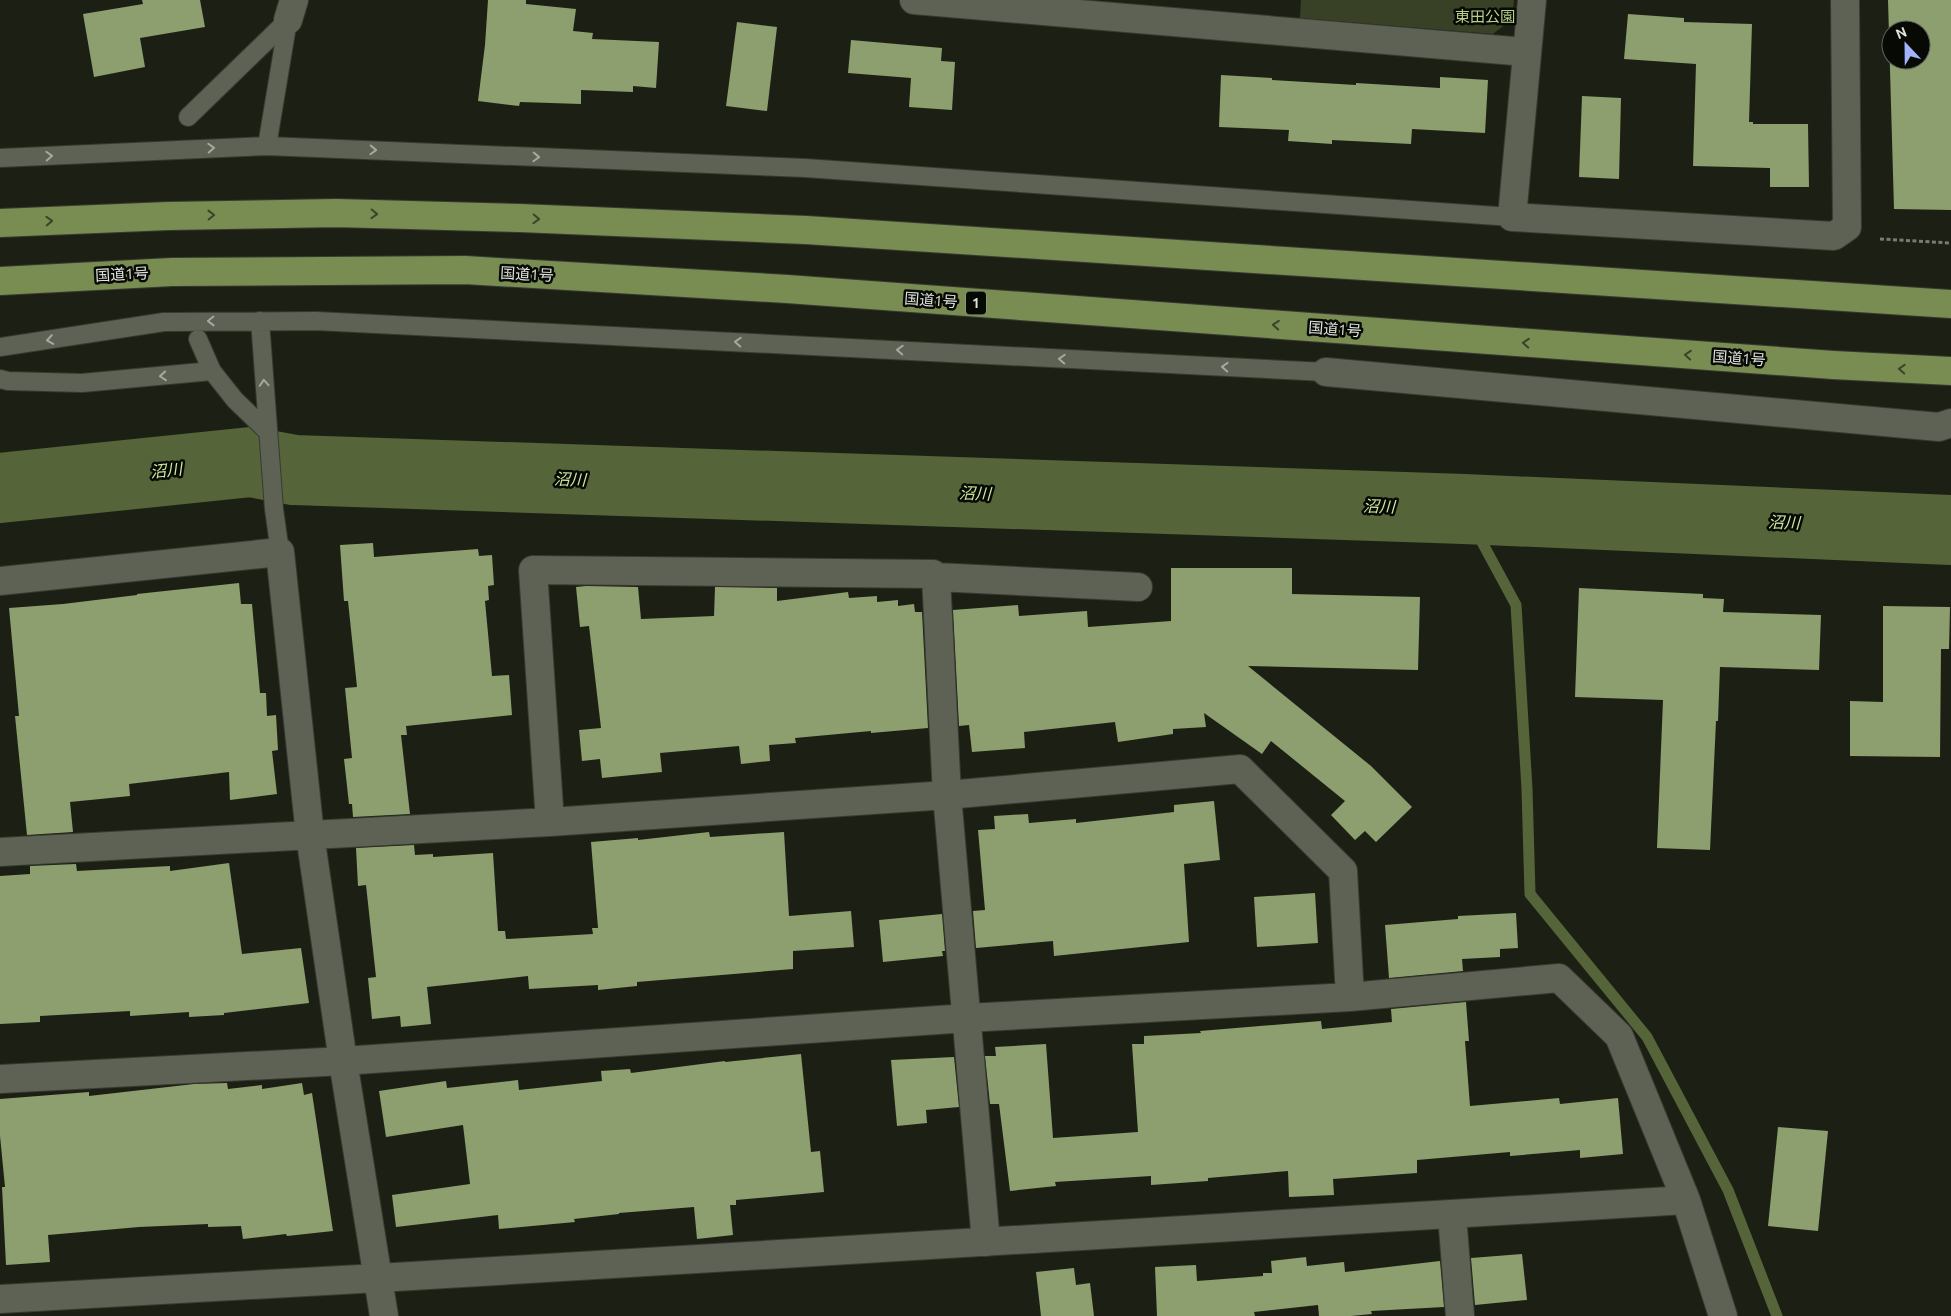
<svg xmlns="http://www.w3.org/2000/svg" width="1951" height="1316" font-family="Ubuntu,'Noto Sans JP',sans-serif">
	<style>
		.park { fill: #384125 }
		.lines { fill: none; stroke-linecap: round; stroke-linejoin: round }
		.stream { stroke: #566539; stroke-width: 11 }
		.river { stroke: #566539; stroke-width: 70 }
		.building { fill: #8d9e6f; fill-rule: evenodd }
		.service-casing { stroke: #373a32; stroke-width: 20 }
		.minor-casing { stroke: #373a32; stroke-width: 30 }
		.tertiary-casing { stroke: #373a32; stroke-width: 30 }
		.trunk-casing { stroke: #373a32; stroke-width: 30 }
		.path { stroke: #787c72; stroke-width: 3; stroke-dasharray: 4 2.5; stroke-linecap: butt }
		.service { stroke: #5d6254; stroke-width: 18 }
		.minor { stroke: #5d6254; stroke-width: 28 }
		.tertiary { stroke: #5d6254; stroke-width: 28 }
		.trunk { stroke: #798c51; stroke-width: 28 }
		.oneway { stroke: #a5a99f }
		.oneway2 { stroke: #3a4427 }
		.labels { text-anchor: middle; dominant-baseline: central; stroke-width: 5; stroke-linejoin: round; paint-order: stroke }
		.shield { fill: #070905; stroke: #9fa29c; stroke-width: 1 }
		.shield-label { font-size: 14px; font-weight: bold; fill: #e0e3dc }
		.park-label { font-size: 15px; fill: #b9d28a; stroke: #070905 }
		.street-label { font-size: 15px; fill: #e0e3dc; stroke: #070905 }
		.water-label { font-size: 16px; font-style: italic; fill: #d2eba2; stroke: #070905 }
	</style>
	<rect width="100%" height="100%" fill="#1c2014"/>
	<!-- park -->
	<path class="park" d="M 1301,0 L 1514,0 L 1512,19 L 1493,34 L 1300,18 Z"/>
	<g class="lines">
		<!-- stream -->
		<path class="stream" d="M 1464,509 L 1516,605 L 1527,789 L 1530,894 L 1647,1037 L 1728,1190 L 1777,1316"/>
		<!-- river -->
		<path class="river" d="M 0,488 L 251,462 L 294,470 L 1464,509 L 1951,530"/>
	</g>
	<!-- building -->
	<path class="building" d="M 142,0 L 200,0 L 205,27 L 140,38 L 145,67 L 94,77 L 83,14 L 143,4 Z
		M 488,0 L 526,0 L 526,4 L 576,9 L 573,31 L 593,33 L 592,39 L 659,42 L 656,88 L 633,86 L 633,92 L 581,90 L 581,104 L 520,102 L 519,106 L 478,101 L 485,45 Z
		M 1888,0 L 1951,0 L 1951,210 L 1894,209 ZM 1891,30 L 1921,30 L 1921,60 L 1891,60 Z
		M 1628,14 L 1684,18 L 1684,22 L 1752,24 L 1749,122 L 1753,122 L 1753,124 L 1808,124 L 1809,187 L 1770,187 L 1770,168 L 1693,166 L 1696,64 L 1624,59 Z
		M 737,22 L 777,27 L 767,111 L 726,106 Z
		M 851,40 L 942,48 L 941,61 L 955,62 L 952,110 L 909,107 L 911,78 L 848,73 Z
		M 1221,75 L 1272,78 L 1272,80 L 1356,85 L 1356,83 L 1440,88 L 1440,77 L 1488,80 L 1485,133 L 1412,129 L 1411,144 L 1332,140 L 1332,144 L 1288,141 L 1289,130 L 1219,127 Z
		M 1582,96 L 1621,98 L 1619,179 L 1579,177 Z
		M 373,543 L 374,557 L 478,549 L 479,556 L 492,555 L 494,585 L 488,586 L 489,600 L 485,601 L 492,676 L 509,675 L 512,715 L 406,726 L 407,735 L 401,735 L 410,814 L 353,817 L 352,804 L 349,804 L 344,759 L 352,758 L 345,688 L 357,687 L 348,601 L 344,601 L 340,545 Z
		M 1171,568 L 1292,568 L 1292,594 L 1420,597 L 1418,670 L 1248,666 L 1371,766 L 1412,807 L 1376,842 L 1365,831 L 1355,840 L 1331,815 L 1345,801 L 1271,741 L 1262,754 L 1204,713 L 1206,727 L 1173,729 L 1173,734 L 1118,742 L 1115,722 L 1024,732 L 1025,748 L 972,752 L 969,725 L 959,726 L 953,610 L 1018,605 L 1019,616 L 1087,611 L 1088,627 L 1171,621 Z
		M 239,583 L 241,604 L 252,604 L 260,693 L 266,693 L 267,716 L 276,715 L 278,750 L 272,751 L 277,794 L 230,800 L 229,772 L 129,784 L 130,796 L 70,802 L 73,832 L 27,835 L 15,716 L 19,716 L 9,608 L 63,604 L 137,595 L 137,594 Z
		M 586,586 L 638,587 L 641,619 L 714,616 L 715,587 L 777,588 L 777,601 L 848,592 L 849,598 L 877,596 L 877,602 L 898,600 L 898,606 L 914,604 L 915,612 L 922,612 L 928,728 L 871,733 L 871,731 L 795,738 L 796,743 L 769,745 L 770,761 L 741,764 L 739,746 L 660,753 L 662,772 L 602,778 L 600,759 L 582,761 L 579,730 L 601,728 L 589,626 L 580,627 L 576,587 Z
		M 1579,588 L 1703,594 L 1703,598 L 1724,599 L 1723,612 L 1821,615 L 1819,670 L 1720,667 L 1718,721 L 1716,721 L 1710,850 L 1657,848 L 1663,700 L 1575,697 Z
		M 1883,606 L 1950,607 L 1949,649 L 1941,649 L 1940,757 L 1850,756 L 1850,701 L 1883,702 Z
		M 1214,801 L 1220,860 L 1184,864 L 1189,942 L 1054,956 L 1053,941 L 976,948 L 973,911 L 985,910 L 978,830 L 995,829 L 994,816 L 1028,814 L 1029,823 L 1076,819 L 1076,823 L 1174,812 L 1174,805 Z
		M 709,832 L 710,837 L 784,832 L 789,916 L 851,911 L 854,947 L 793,951 L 793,969 L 637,982 L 637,986 L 598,990 L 598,985 L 529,989 L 528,976 L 427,987 L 431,1024 L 401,1027 L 400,1016 L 372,1019 L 368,978 L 376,977 L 366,885 L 358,886 L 356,848 L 414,845 L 415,855 L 433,854 L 433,857 L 493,853 L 498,931 L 505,931 L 506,939 L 593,934 L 592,928 L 598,928 L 591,842 L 638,838 L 638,840 Z
		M 229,863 L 242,954 L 301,948 L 309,1003 L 224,1013 L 224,1015 L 189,1017 L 189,1012 L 130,1016 L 130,1011 L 40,1016 L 40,1022 L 0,1024 L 0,876 L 30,874 L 30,866 L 76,864 L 77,871 L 170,866 L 170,871 Z
		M 1315,893 L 1318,943 L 1257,947 L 1254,897 Z
		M 1516,913 L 1518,948 L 1500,949 L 1500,957 L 1462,959 L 1463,971 L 1389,978 L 1385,925 L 1458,919 L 1458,916 Z
		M 942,914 L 945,951 L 942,951 L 943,956 L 883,962 L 879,920 Z
		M 1466,1002 L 1469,1041 L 1465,1041 L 1470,1106 L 1559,1098 L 1560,1104 L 1618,1098 L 1623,1154 L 1580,1158 L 1580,1150 L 1510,1156 L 1510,1152 L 1417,1160 L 1417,1173 L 1333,1179 L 1334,1195 L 1289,1197 L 1288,1171 L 1208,1178 L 1208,1181 L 1151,1185 L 1151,1176 L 1055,1182 L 1056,1186 L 1010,1191 L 999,1104 L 990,1104 L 985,1056 L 996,1056 L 995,1047 L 1046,1044 L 1053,1138 L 1138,1132 L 1132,1044 L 1144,1044 L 1144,1036 L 1201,1033 L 1200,1031 L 1321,1021 L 1322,1029 L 1392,1022 L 1391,1009 Z
		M 801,1054 L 811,1152 L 820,1151 L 824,1192 L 736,1200 L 736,1205 L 730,1205 L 733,1235 L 697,1239 L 694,1207 L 619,1213 L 619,1214 L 574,1219 L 575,1222 L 499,1229 L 498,1215 L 396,1227 L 392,1195 L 470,1184 L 463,1125 L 386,1137 L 379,1091 L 446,1081 L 447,1088 L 518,1080 L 519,1090 L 602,1081 L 601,1071 L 630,1069 L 631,1073 L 725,1061 L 725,1062 Z
		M 954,1057 L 959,1107 L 926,1110 L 927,1123 L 897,1126 L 891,1060 Z
		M 227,1083 L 228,1089 L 262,1085 L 262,1089 L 302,1083 L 304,1095 L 312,1093 L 333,1231 L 287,1236 L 286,1234 L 243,1239 L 241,1226 L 208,1227 L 208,1224 L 139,1227 L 48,1235 L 50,1262 L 6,1265 L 2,1187 L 5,1187 L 0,1136 L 0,1099 L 89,1092 L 89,1096 L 194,1084 Z
		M 1778,1127 L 1828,1131 L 1818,1231 L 1768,1226 Z
		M 1522,1254 L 1527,1300 L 1475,1305 L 1471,1258 Z
		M 1306,1257 L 1307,1266 L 1344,1262 L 1345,1272 L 1440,1261 L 1444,1307 L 1371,1311 L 1372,1314 L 1351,1316 L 1319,1316 L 1318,1305 L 1254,1312 L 1255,1316 L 1157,1316 L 1155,1267 L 1196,1265 L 1197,1281 L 1263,1276 L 1263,1273 L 1272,1273 L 1271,1261 Z
		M 1074,1268 L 1076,1285 L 1090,1283 L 1094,1316 L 1041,1316 L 1036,1272 Z"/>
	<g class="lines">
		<!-- service casing -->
		<g class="service-casing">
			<path id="service" d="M 188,117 L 288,20
				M 267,146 L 288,20
				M 0,158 L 267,146 L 805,168 L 1512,217
				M 260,321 L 274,509 L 280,552
				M 198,339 L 212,371 L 235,400 L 267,431
				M 0,347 L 164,322 L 316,321 L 1326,372
				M 0,379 L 8,381 L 82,383 L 212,371"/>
		</g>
		<!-- minor casing -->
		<g class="minor-casing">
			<path id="minor" d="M 914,0 L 1526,52
				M 1532,0 L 1512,217 L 1834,236 L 1847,227 L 1845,0
				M 288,20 L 294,0
				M 1326,372 L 1939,427 L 1951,423
				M 936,577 L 1138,587
				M 0,581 L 280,552 L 310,835 L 343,1061 L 384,1316
				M 550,822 L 533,570 L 933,574 L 936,577 L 947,795 L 986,1242
				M 0,852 L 550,822 L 947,795 L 1240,769 L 1343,871 L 1350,997
				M 0,1079 L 343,1061 L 967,1018 L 1350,997 L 1559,978 L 1619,1036 L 1686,1200 L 1723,1316
				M 1452,1215 L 1460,1316
				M 378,1278 L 1686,1200"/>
		</g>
		<!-- tertiary casing -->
		<g class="tertiary-casing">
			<path id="tertiary" d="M 0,1299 L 378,1278"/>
		</g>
		<!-- trunk casing -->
		<g class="trunk-casing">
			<path id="trunk" d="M 0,223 L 168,216 L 336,213 L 520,218 L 806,230 L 1951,304
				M 0,281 L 172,272 L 465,270 L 787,289 L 1833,365 L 1951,371"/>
		</g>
		<!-- path -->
		<path class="path" d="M 1880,239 L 1951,243"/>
		<!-- service -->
		<use href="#service" class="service"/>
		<!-- minor -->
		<use href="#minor" class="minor"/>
		<!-- tertiary -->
		<use href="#tertiary" class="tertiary"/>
		<!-- trunk -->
		<use href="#trunk" class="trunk"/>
	</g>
	<!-- one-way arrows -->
	<defs><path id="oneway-chevron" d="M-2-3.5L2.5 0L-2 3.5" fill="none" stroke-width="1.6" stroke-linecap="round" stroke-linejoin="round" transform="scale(1.25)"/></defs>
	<g class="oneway">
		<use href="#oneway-chevron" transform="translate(211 148) rotate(-3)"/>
		<use href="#oneway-chevron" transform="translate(373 150) rotate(2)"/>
		<use href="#oneway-chevron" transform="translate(49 156) rotate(-3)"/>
		<use href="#oneway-chevron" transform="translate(536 157) rotate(2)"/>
		<use href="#oneway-chevron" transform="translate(211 321) rotate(179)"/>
		<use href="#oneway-chevron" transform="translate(50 340) rotate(171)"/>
		<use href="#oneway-chevron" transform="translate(738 342) rotate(-177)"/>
		<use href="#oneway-chevron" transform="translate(900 350) rotate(-177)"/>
		<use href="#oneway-chevron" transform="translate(1062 359) rotate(-177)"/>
		<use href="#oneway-chevron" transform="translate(1225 367) rotate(-177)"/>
		<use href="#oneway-chevron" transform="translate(163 376) rotate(175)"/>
		<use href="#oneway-chevron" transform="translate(264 383) rotate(-94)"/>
	</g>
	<g class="oneway2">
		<use href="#oneway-chevron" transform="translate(374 214) rotate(2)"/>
		<use href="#oneway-chevron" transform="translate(211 215) rotate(-1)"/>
		<use href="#oneway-chevron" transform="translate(536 219) rotate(2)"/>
		<use href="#oneway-chevron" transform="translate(49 221) rotate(-2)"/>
		<use href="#oneway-chevron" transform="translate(1276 325) rotate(-176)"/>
		<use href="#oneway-chevron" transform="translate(1526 343) rotate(-176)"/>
		<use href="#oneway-chevron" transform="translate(1688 355) rotate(-176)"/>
		<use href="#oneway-chevron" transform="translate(1902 369) rotate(-177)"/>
	</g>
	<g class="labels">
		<!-- shield labels -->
		<rect class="shield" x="966" y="291.5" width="20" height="23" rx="4"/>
		<g class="shield-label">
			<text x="976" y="303">1</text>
		</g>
		<!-- park labels -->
		<g class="park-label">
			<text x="1485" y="16">東田公園</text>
		</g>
		<!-- street labels -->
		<g class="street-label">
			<text transform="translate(122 274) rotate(-3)">国道1号</text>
			<text transform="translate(527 274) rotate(3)">国道1号</text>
			<text transform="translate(931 300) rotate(4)">国道1号</text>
			<text transform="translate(1335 329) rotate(4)">国道1号</text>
			<text transform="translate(1739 358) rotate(4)">国道1号</text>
		</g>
		<!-- water labels -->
		<g class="water-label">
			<text transform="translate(166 470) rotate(-6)">沼川</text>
			<text transform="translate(570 479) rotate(2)">沼川</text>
			<text transform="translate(975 493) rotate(2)">沼川</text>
			<text transform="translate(1379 506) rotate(2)">沼川</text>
			<text transform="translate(1784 522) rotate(2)">沼川</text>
		</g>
	</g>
	<!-- north arrow -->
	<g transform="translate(1906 45) rotate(338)"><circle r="24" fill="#070905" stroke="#5e605b"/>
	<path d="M0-4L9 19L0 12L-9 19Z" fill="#a2b2fd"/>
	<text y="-8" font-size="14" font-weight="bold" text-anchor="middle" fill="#e0e3dc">N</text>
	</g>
</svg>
